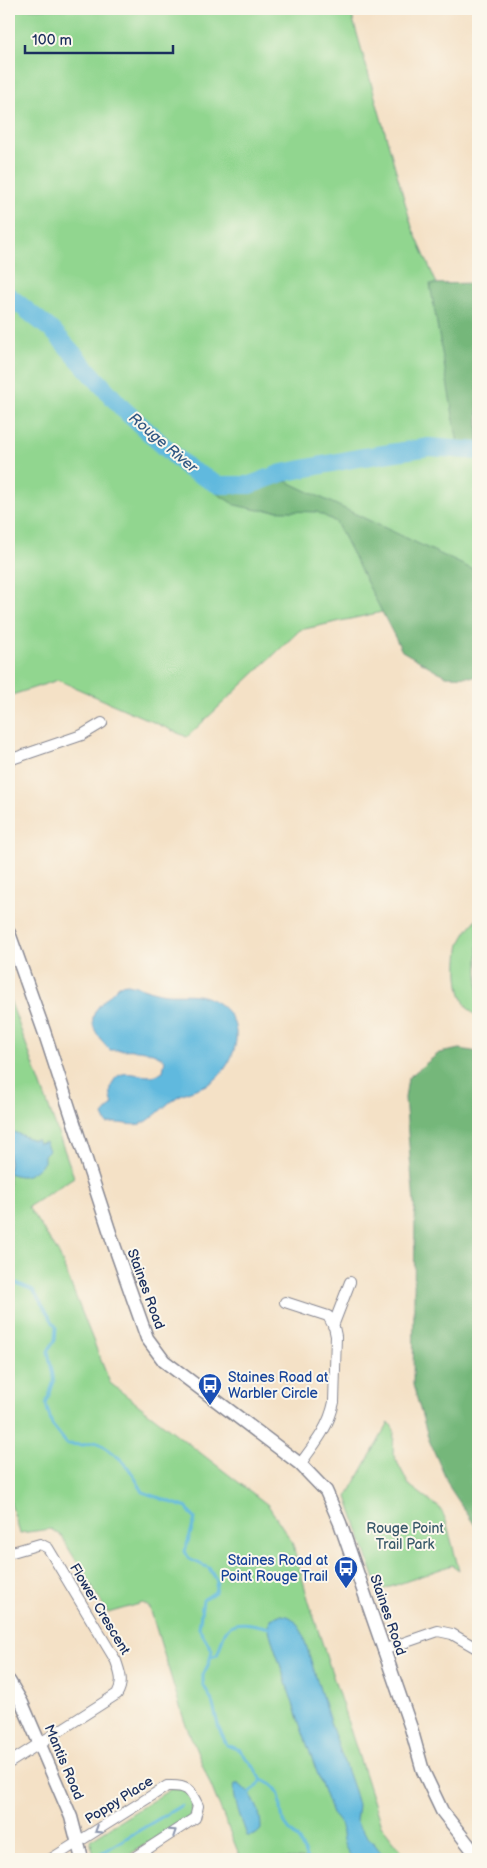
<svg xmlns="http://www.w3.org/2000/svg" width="487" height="1868" font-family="'Balsamiq Sans',sans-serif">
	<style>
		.green { fill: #91d68f; stroke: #568276 }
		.forest { fill: #74b77a; stroke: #48736c }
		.water { fill: #61b9de; stroke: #3e749e }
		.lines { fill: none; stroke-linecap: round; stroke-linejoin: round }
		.stream { stroke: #61b9de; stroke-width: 3 }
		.river { stroke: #61b9de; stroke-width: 18 }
		.minor-casing { stroke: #888892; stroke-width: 12 }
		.tertiary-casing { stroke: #888892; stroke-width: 15 }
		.minor { stroke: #fff; stroke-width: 10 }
		.tertiary { stroke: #fff; stroke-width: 12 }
		.oneway { stroke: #8d97ae }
		.labels { text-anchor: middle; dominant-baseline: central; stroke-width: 4; stroke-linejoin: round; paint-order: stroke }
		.street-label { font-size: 14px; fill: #1b2f5e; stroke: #fbf7ec }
		.transit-label { font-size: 14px; fill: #164399; stroke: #fbf7ec; text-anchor: start }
		.park-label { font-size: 14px; fill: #38596a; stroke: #fbf7ec }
		.water-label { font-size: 15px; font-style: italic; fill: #305884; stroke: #fbf7ec }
	</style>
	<rect width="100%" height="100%" fill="#fbf7ec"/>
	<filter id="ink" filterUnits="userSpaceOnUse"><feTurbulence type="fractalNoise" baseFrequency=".02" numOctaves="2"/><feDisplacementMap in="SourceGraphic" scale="10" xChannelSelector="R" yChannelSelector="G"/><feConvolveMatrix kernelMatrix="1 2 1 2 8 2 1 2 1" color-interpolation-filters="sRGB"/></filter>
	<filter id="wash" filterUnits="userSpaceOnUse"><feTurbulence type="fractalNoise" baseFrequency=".0096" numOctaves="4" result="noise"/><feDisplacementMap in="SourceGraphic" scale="20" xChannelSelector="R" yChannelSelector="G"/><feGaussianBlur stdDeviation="1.12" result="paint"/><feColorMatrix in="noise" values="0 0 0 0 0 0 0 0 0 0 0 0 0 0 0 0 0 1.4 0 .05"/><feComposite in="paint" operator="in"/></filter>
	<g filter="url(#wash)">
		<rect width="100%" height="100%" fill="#f4e1c6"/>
		<!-- green -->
		<path class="green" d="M 9,9 L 350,9 L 412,227 L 478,378 L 478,591 L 300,630 L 187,737 L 58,680 L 9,696 Z
			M 478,918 L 478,1016 C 455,1007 456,964 460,944 C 463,936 472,923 478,918 Z
			M 9,997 L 74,1177 L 28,1207 L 58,1252 L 110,1383 L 268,1505 L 292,1542 L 309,1602 L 381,1825 L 408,1859 L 241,1859 L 184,1720 L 150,1608 L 143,1603 L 108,1613 L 61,1536 L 51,1529 L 20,1533 L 9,1498 Z
			M 389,1422 L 394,1430 L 393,1454 L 409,1485 L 441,1509 L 446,1521 L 459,1570 L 452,1565 L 379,1591 L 347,1497 Z
			M 171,1789 L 184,1789 C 191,1798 194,1805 191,1816 L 122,1859 L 95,1859 L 90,1840 Z"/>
		<!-- forest -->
		<path class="forest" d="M 478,283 L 478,446 L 458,444 L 430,284 Z
			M 286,481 L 478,572 L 478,677 L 446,676 L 402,651 L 336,522 L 317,512 L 258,510 L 235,505 L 213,491 L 251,489 Z
			M 460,1049 L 478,1052 L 478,1530 L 450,1488 L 429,1440 L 413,1385 L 415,1216 L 405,1098 L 408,1078 L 439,1053 Z"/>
		<!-- water -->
		<path class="water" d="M 128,984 C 139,986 149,991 160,993 C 175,996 192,992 206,997 C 245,1012 243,1050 218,1077 C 207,1088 190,1089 177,1097 C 166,1104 155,1117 144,1123 C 131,1128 119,1120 107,1124 L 103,1115 L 113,1104 C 111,1100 110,1093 111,1088 C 117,1062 141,1080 156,1075 C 157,1075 162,1071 163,1071 L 165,1060 C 149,1047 130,1050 110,1050 C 80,1018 93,1012 119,985 Z
			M 9,1130 L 33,1140 L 36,1139 L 38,1143 L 45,1142 L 49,1150 L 44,1155 L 44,1162 C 33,1174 25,1180 9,1173 Z
			M 279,1615 C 293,1615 295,1621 302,1632 L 331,1725 L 354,1791 L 358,1805 L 356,1821 L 360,1829 L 373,1842 L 386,1859 L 353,1859 C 350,1855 346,1850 344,1844 C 339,1827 346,1829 332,1814 L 300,1725 L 271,1637 L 268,1626 L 271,1619 Z
			M 235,1784 L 239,1784 C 254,1796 261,1810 261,1829 C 257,1835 253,1836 247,1836 C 243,1823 231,1796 235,1784 Z"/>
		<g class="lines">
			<!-- stream -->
			<path class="stream" d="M 474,445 L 478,443
				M 9,1280 L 33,1290 L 56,1327 L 55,1340 L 48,1351 L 54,1381 L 46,1404 L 52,1425 L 67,1444 L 83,1445 L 97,1442 C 124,1459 128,1465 143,1492 L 187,1508 L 195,1519 L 185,1551 L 189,1559 L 209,1568 L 217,1581 L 215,1592 L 203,1600 L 199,1628 L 212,1650 L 209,1663 L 203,1675 L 203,1684 L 212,1701 L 219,1729 L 227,1745 L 240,1750 L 255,1769 L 262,1780 C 287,1789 277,1804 284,1822 C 287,1829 295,1835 299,1841 C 302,1846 304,1853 307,1859
				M 211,1657 L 217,1655 C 221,1647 222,1634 228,1628 C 237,1619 258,1625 269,1628
				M 250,1794 L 262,1780
				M 101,1853 L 182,1805"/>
			<!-- river -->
			<path class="river" d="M 9,296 L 54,332 L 123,409 L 189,469 L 219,485 L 250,485 L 282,473 L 358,458 L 429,447 L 478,451"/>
		</g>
	</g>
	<g filter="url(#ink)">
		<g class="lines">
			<!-- minor casing -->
			<g class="minor-casing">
				<path id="minor" d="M 9,760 L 82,735 L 102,723
					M 285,1302 L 328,1316 L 334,1327 L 336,1336 L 334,1402 C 329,1427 315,1444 300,1464
					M 333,1326 L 350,1282
					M 9,1553 L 40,1544 L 48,1548 L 116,1661 C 120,1673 124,1682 117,1694 L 9,1763
					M 383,1650 L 438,1631 L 452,1634 L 478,1649
					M 51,1859 L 167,1786 C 187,1785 190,1789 198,1806 L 195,1818 L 132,1859"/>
			</g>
			<!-- tertiary casing -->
			<g class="tertiary-casing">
				<path id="tertiary" d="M 9,933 L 44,1031 L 113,1242 L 147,1338 L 164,1361 L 300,1464 L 326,1491 L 340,1523 L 411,1728 L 423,1771 L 442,1811 L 478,1857
					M 9,1681 L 22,1703 L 71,1817 L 82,1859"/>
			</g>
			<!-- minor -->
			<use href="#minor" class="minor"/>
			<!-- tertiary -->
			<use href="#tertiary" class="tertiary"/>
		</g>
		<!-- one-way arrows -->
		<defs><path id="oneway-chevron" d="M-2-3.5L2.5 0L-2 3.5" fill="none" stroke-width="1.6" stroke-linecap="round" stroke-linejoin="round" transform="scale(1.25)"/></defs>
		<g class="oneway">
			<use href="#oneway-chevron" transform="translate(98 1830) rotate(148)"/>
			<use href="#oneway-chevron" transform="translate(173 1832) rotate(-33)"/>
		</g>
	</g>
	<!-- icons -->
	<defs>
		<g id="bus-pin" transform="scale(1.25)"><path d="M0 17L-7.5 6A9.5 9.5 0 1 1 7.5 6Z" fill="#1a4fb4" stroke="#fbf7ec"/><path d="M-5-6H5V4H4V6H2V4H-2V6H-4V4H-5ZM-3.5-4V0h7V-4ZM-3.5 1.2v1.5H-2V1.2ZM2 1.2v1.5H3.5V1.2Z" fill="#fff"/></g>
	</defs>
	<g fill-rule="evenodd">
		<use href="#bus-pin" x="210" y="1385"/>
		<use href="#bus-pin" x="346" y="1568"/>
	</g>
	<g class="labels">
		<!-- street labels -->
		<g class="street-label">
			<text transform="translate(146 1289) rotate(70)">Staines Road</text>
			<text transform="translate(100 1609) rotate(59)">Flower Crescent</text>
			<text transform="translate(388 1615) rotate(71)">Staines Road</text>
			<text transform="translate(64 1762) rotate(67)">Mantis Road</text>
			<text transform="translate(119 1800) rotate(-32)">Poppy Place</text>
		</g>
		<!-- transit labels -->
		<g class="transit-label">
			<text x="228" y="1377">Staines Road at<tspan x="228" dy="16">Warbler Circle</tspan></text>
			<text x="328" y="1560" text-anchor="end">Staines Road at<tspan x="328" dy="16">Point Rouge Trail</tspan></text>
		</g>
		<!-- park labels -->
		<g class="park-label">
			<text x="405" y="1528">Rouge Point<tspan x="405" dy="16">Trail Park</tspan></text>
		</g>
		<!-- water labels -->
		<g class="water-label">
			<text transform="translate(163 443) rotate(40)">Rouge River</text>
		</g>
	</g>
	<!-- margin -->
	<rect width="487" height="1868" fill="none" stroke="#fbf7ec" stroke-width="30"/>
	<!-- scale -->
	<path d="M25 45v8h148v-8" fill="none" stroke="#1b2f5e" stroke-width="2.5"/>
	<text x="32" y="45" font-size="15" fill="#1b2f5e" stroke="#fbf7ec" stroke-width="4" paint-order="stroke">100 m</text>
</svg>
